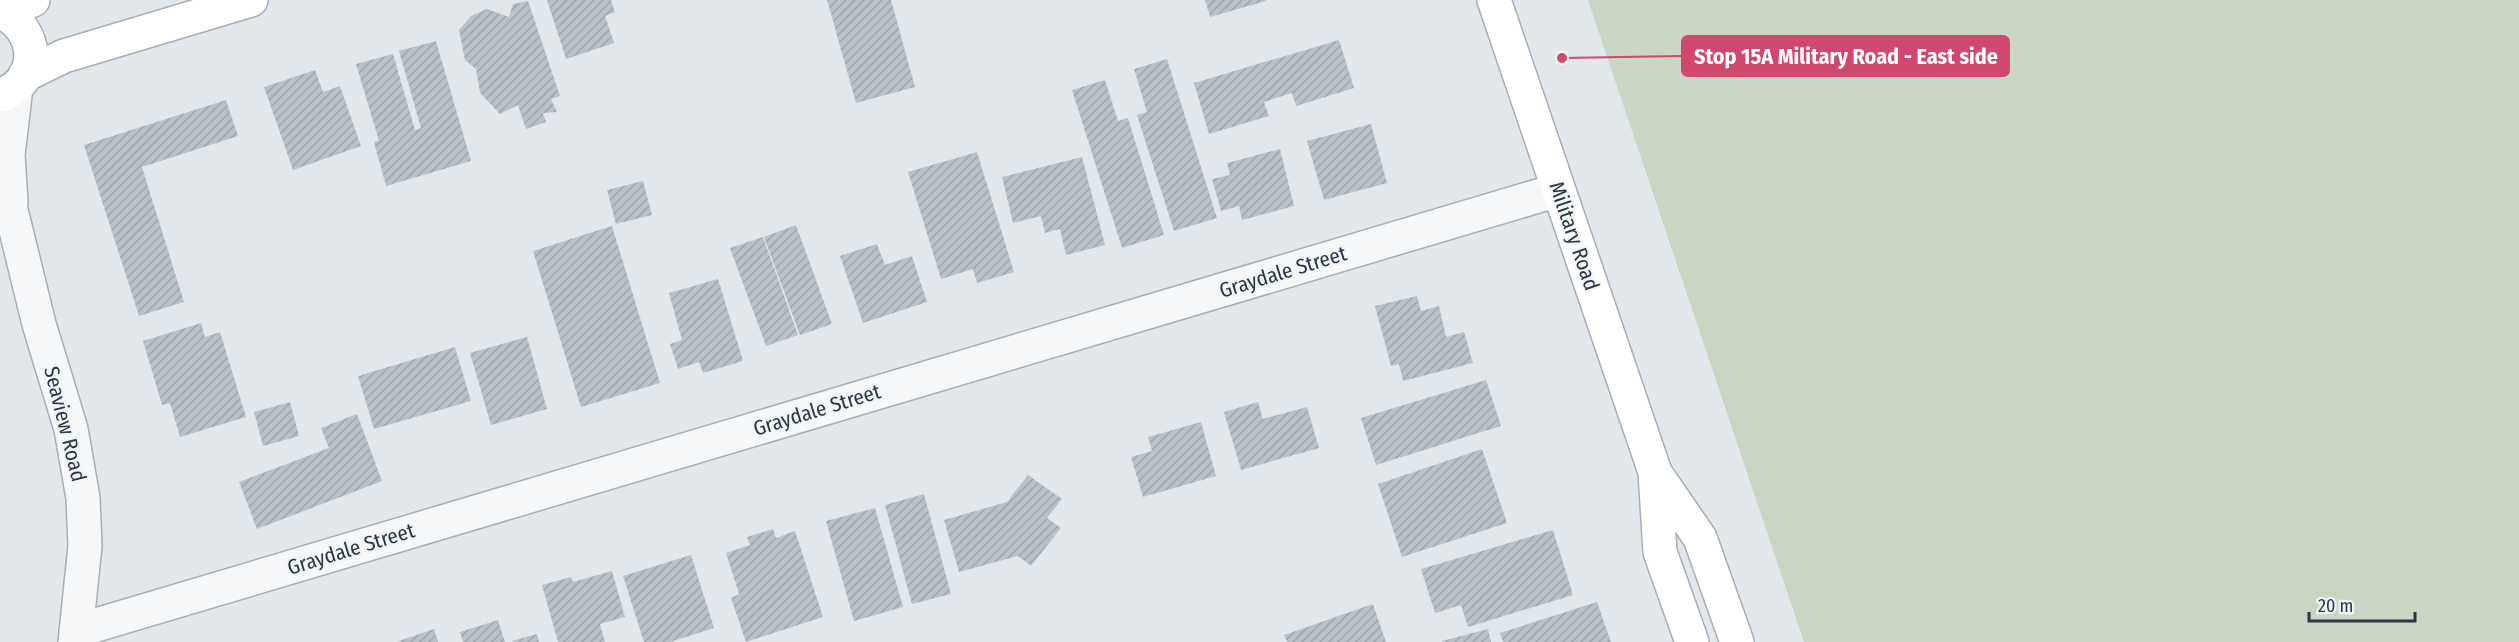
<svg xmlns="http://www.w3.org/2000/svg" width="2519" height="642" font-family="'Fira Sans Condensed',sans-serif">
	<style>
		.green { fill: #cad5c3 }
		.building { fill: url(#building-hatch) }
		.lines { fill: none; stroke-linecap: round; stroke-linejoin: round }
		.street-casing { stroke: #a7afb5; stroke-width: 36 }
		.secondary-casing { stroke: #a7afb5; stroke-width: 36 }
		.street { stroke: #f5f7f9; stroke-width: 33 }
		.secondary { stroke: #fff; stroke-width: 33 }
		.labels { text-anchor: middle; dominant-baseline: central; stroke-width: 4.5; stroke-linejoin: round; paint-order: stroke }
		.street-label { font-size: 21px; fill: #2a3743; stroke: #f2f5f8 }
		.leader { fill: none; stroke: #d0476f; stroke-width: 2 }
		.callout-dot { fill: #d0476f; stroke: #f2f5f8; stroke-width: 2 }
		.callout { fill: #d0476f; stroke: #d0476f; stroke-width: 2 }
		.callout-label { font-size: 22px; text-anchor: middle; font-weight: bold; fill: #fff }
	</style>
	<defs>
		<pattern id="building-hatch" width="6" height="6" patternUnits="userSpaceOnUse" patternTransform="scale(1.5)"><rect width="6" height="6" fill="#b9c1c8"/><path d="M-1 1l2-2M0 6l6-6M5 7l2-2" fill="none" stroke="#9fa6ad"/></pattern>
	</defs>
	<rect width="100%" height="100%" fill="#e2e7eb"/>
	<!-- green -->
	<path class="green" d="M 1588,0 L 2519,0 L 2519,642 L 1804,642 Z"/>
	<!-- building -->
	<path class="building" d="M 547,0 L 611,0 L 615,12 L 605,16 L 614,43 L 566,59 Z
		M 827,0 L 891,0 L 915,87 L 856,103 Z
		M 1205,0 L 1266,0 L 1266,1 L 1210,17 Z
		M 528,1 L 560,96 L 551,99 L 557,112 L 543,113 L 546,122 L 526,129 L 518,105 L 500,114 L 480,93 L 476,69 L 465,60 L 459,30 L 471,16 L 487,9 L 509,17 L 513,4 Z
		M 1339,40 L 1354,88 L 1296,106 L 1292,93 L 1264,102 L 1269,116 L 1209,134 L 1194,83 Z
		M 436,41 L 471,161 L 386,186 L 374,142 L 379,141 L 356,64 L 393,54 L 415,130 L 421,128 L 399,51 Z
		M 1167,59 L 1217,218 L 1174,231 L 1137,115 L 1147,112 L 1134,69 Z
		M 315,70 L 323,92 L 340,86 L 361,146 L 293,170 L 264,87 Z
		M 1105,80 L 1118,121 L 1128,118 L 1164,235 L 1122,248 L 1072,90 Z
		M 226,100 L 238,136 L 142,167 L 184,302 L 139,316 L 84,145 Z
		M 1371,124 L 1387,183 L 1324,200 L 1307,141 Z
		M 1280,149 L 1294,206 L 1242,220 L 1239,206 L 1221,211 L 1212,179 L 1230,175 L 1227,163 Z
		M 977,152 L 1014,272 L 977,283 L 973,269 L 941,279 L 908,172 Z
		M 1082,157 L 1105,245 L 1066,255 L 1060,229 L 1045,233 L 1041,216 L 1013,223 L 1002,177 Z
		M 643,181 L 652,215 L 616,224 L 607,190 Z
		M 796,225 L 832,324 L 800,335 L 764,237 Z
		M 612,226 L 660,383 L 581,407 L 533,251 Z
		M 763,237 L 798,335 L 766,346 L 730,248 Z
		M 877,244 L 885,265 L 912,256 L 927,302 L 863,323 L 840,256 Z
		M 718,279 L 743,361 L 703,373 L 699,362 L 678,369 L 670,344 L 682,340 L 669,293 Z
		M 1417,296 L 1421,311 L 1439,306 L 1446,337 L 1464,332 L 1473,363 L 1403,381 L 1399,364 L 1391,366 L 1375,306 Z
		M 201,323 L 205,337 L 220,332 L 246,417 L 180,437 L 170,403 L 162,405 L 143,341 Z
		M 527,337 L 547,409 L 491,425 L 470,353 Z
		M 455,347 L 471,401 L 374,429 L 358,376 Z
		M 1486,380 L 1501,426 L 1376,465 L 1361,418 Z
		M 290,402 L 299,436 L 263,446 L 254,412 Z
		M 1258,402 L 1263,419 L 1307,407 L 1319,448 L 1241,470 L 1224,412 Z
		M 357,414 L 382,481 L 257,529 L 239,482 L 329,448 L 321,428 Z
		M 1201,422 L 1216,476 L 1143,497 L 1131,457 L 1152,451 L 1148,437 Z
		M 1482,449 L 1507,523 L 1402,557 L 1378,484 Z
		M 1028,475 L 1062,499 L 1047,518 L 1061,528 L 1031,566 L 1018,556 L 959,572 L 944,520 L 1007,502 Z
		M 924,494 L 951,594 L 912,604 L 885,505 Z
		M 875,508 L 903,607 L 854,621 L 826,521 Z
		M 773,529 L 776,538 L 795,531 L 823,617 L 746,642 L 731,598 L 739,594 L 726,553 L 750,545 L 747,537 Z
		M 1553,530 L 1573,595 L 1468,627 L 1461,605 L 1435,613 L 1421,569 Z
		M 691,555 L 714,628 L 670,642 L 644,642 L 623,576 Z
		M 612,571 L 625,617 L 600,624 L 605,642 L 558,642 L 542,585 L 571,577 L 573,582 Z
		M 1597,602 L 1611,642 L 1503,642 L 1500,633 Z
		M 1373,604 L 1386,642 L 1287,642 L 1284,635 Z
		M 498,620 L 505,642 L 463,642 L 460,632 Z
		M 434,629 L 438,642 L 396,642 Z
		M 1488,629 L 1491,642 L 1442,642 L 1442,641 Z
		M 537,634 L 539,642 L 512,642 L 512,641 Z"/>
	<g class="lines">
		<!-- street casing -->
		<g class="street-casing">
			<path id="street" d="M 0,180 L 11,210 L 39,324 L 71,429 L 83,498 L 85,546 L 75,642
				M 11,202 L 8,155 L 16,87
				M 76,631 L 1558,190"/>
		</g>
		<!-- secondary casing -->
		<g class="secondary-casing">
			<path id="secondary" d="M 1494,0 L 1655,472 L 1660,552 L 1692,642
				M 0,12 C 39,27 43,82 0,95
				M 2,12 L 33,0
				M 25,75 L 64,56 L 251,0
				M 1656,474 L 1700,538 L 1737,642"/>
		</g>
		<!-- street -->
		<use href="#street" class="street"/>
		<!-- secondary -->
		<use href="#secondary" class="secondary"/>
	</g>
	<g class="labels">
		<!-- street labels -->
		<g class="street-label">
			<text transform="translate(1574 236) rotate(71)">Military Road</text>
			<text transform="translate(1283 272) rotate(-17)">Graydale Street</text>
			<text transform="translate(817 410) rotate(-17)">Graydale Street</text>
			<text transform="translate(65 424) rotate(76)">Seaview Road</text>
			<text transform="translate(351 549) rotate(-17)">Graydale Street</text>
		</g>
	</g>
	<!-- callouts -->
	<path class="leader" d="M1562 58L1682 56"/>
	<circle class="callout-dot" cx="1562" cy="58" r="6"/>
	<rect class="callout" x="1682" y="36" width="327" height="40" rx="6"/>
	<g class="callout-label">
		<text x="1846" y="64">Stop 15A Military Road - East side</text>
	</g>
	<!-- scale -->
	<path d="M2309 612v9h106v-9" fill="none" stroke="#2a3743" stroke-width="3"/>
	<text x="2318" y="612" font-size="18" fill="#2a3743" stroke="#f2f5f8" stroke-width="4.5" paint-order="stroke">20 m</text>
</svg>
